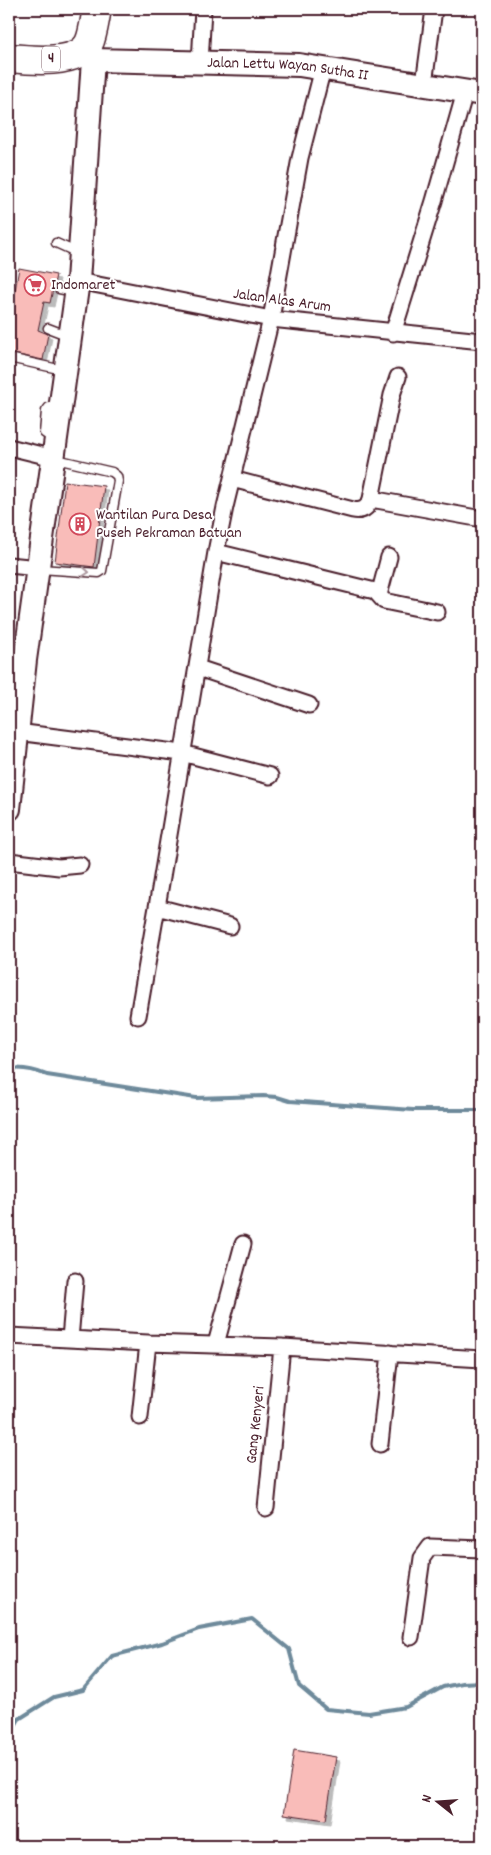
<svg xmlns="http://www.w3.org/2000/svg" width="491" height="1855" font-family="Dekko,sans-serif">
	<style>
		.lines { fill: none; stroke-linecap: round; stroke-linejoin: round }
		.stream { stroke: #6e8a9b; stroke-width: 4 }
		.building { fill: #f9bcb9; stroke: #4a1f2b; filter: url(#shadow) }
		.lane-casing { stroke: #4a1f2b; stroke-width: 11 }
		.street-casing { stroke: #4a1f2b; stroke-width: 19 }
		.secondary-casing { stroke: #4a1f2b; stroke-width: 26 }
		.highway-casing { stroke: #4a1f2b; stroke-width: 31 }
		.lane { stroke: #fff; stroke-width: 8 }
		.street { stroke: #fff; stroke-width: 15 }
		.secondary { stroke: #fff; stroke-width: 22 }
		.highway { stroke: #fff; stroke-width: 28 }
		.oneway { stroke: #ae9aa0 }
		.labels { text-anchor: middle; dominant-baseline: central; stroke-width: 4; stroke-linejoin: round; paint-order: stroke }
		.shield { fill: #fff; stroke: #80626b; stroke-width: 1 }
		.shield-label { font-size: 15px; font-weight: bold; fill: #4a1f2b }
		.street-label { font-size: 16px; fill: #4a1f2b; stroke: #fff }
		.poi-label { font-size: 16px; fill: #4a1f2b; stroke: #fff; text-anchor: start }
	</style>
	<defs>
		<filter id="shadow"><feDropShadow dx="4" dy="4" stdDeviation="0" flood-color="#0004"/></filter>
	</defs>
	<rect width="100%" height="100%" fill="#fff"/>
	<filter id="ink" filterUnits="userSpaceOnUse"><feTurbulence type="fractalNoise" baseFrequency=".02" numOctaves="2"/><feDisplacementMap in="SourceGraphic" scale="10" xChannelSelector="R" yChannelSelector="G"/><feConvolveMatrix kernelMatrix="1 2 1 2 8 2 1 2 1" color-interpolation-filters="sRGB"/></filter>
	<g filter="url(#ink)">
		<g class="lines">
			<!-- stream -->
			<path class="stream" d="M 9,1069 C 22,1067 35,1070 47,1075 L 196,1098 L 263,1096 L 277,1097 L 290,1101 L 413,1110 L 482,1110
				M 9,1736 L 19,1719 L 54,1697 L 83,1690 L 112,1656 L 162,1643 L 199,1629 L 252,1619 L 289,1649 L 299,1686 L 326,1709 L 369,1713 L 406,1707 L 443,1687 L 462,1683 L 482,1682"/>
		</g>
		<!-- building -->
		<path class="building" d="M 19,268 L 56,275 L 50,303 L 44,302 L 38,330 L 48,334 L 43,360 L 9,353 L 9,295 L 14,296 Z
			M 65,481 L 104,486 L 94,567 L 55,562 Z
			M 294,1750 L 336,1757 L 326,1820 L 284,1814 Z"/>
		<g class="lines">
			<!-- lane casing -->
			<g class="lane-casing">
				<path id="lane" d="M 56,243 L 78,253
					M 59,289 L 74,292
					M 48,328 L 69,336
					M 9,358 L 63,370
					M 53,439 L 44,433 L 46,411 L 49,407 L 57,407
					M 40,569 L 99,573 L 102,571 L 118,481 L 117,476 L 112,472 L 56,459"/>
			</g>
			<!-- street casing -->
			<g class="street-casing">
				<path id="street" d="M 200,63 L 203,9
					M 424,84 L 434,9
					M 78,281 L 271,319 L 482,341
					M 393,333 L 434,201 L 465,92
					M 9,447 L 54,458
					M 232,479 L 353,510 C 362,512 368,508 371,499 L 392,395 L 398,377
					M 371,499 L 482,519
					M 216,552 L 375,591 L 384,601 L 437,612
					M 9,565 L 38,568
					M 379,595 L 389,557
					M 9,657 L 25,660
					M 198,668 L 309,705
					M 17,732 L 182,753 L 270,776
					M 9,861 L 59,867 L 80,865
					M 157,907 L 230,926
					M 138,1016 L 157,907 L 216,552 L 225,507 L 271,319 L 300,158 L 323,68
					M 9,1336 L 148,1343 L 282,1347 L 482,1359
					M 70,1339 L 75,1281
					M 216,1344 L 243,1244
					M 140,1417 L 148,1343
					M 380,1444 L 390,1353
					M 266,1508 L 282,1347
					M 411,1637 L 422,1558 L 430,1547 L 482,1549"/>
			</g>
			<!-- secondary casing -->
			<g class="secondary-casing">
				<g id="secondary">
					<path id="s1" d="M 93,60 L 299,65 L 482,94"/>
					<path d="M 9,809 L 25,660 L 78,281 L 93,60 L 89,43"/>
				</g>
			</g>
			<!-- highway casing -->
			<g class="highway-casing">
				<path id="highway" d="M 9,58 C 29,60 78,65 89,43 C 93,35 95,18 97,9"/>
			</g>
			<!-- lane -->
			<use href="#lane" class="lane"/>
			<!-- street -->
			<use href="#street" class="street"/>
			<!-- secondary -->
			<use href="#secondary" class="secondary"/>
			<!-- highway -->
			<use href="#highway" class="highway"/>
		</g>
		<!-- one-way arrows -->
		<defs><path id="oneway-chevron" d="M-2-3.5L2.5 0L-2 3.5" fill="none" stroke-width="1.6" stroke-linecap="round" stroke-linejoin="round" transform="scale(1.25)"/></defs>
		<use class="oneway" href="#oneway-chevron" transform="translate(86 572) rotate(5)"/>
	</g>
	<!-- icons -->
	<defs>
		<g id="supermarket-ring" transform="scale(1.125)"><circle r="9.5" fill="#fff" stroke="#d1495b" stroke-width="1.5"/><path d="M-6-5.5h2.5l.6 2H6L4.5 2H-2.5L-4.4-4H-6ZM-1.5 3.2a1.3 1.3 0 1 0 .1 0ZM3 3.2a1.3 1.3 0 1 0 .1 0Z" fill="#d1495b"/></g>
		<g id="building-ring" transform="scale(1.125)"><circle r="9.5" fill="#fff" stroke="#d1495b" stroke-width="1.5"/><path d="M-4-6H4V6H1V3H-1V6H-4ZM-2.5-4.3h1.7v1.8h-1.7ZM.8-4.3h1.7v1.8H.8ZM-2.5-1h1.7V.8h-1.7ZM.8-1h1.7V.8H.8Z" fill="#d1495b"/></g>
	</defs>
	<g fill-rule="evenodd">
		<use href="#supermarket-ring" x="35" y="285"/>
		<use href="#building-ring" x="80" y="524"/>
	</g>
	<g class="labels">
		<!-- shield labels -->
		<rect class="shield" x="42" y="46.5" width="18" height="25" rx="4"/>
		<g class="shield-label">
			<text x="51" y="59">4</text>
		</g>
		<!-- street labels -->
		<g class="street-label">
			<text stroke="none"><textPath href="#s1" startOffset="195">Jalan Lettu Wayan Sutha II</textPath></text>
			<text transform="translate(282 301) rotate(8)">Jalan Alas Arum</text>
			<text transform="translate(256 1425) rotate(-84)">Gang Kenyeri</text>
		</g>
		<!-- poi labels -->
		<g class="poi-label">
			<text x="51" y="285">Indomaret</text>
			<text x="96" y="515">Wantilan Pura Desa<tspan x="96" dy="18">Puseh Pekraman Batuan</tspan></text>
		</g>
	</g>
	<!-- margin -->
	<rect width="491" height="1855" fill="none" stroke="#fff" stroke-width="30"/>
	<rect x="15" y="15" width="461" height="1825" fill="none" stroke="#4a1f2b" stroke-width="2" filter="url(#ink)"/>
	<!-- north arrow -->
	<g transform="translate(438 1802) rotate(287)" stroke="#ffffff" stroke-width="4" paint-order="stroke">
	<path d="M0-4L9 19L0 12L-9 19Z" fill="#4a1f2b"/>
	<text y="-8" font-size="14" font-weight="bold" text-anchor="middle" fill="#4a1f2b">N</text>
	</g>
</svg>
